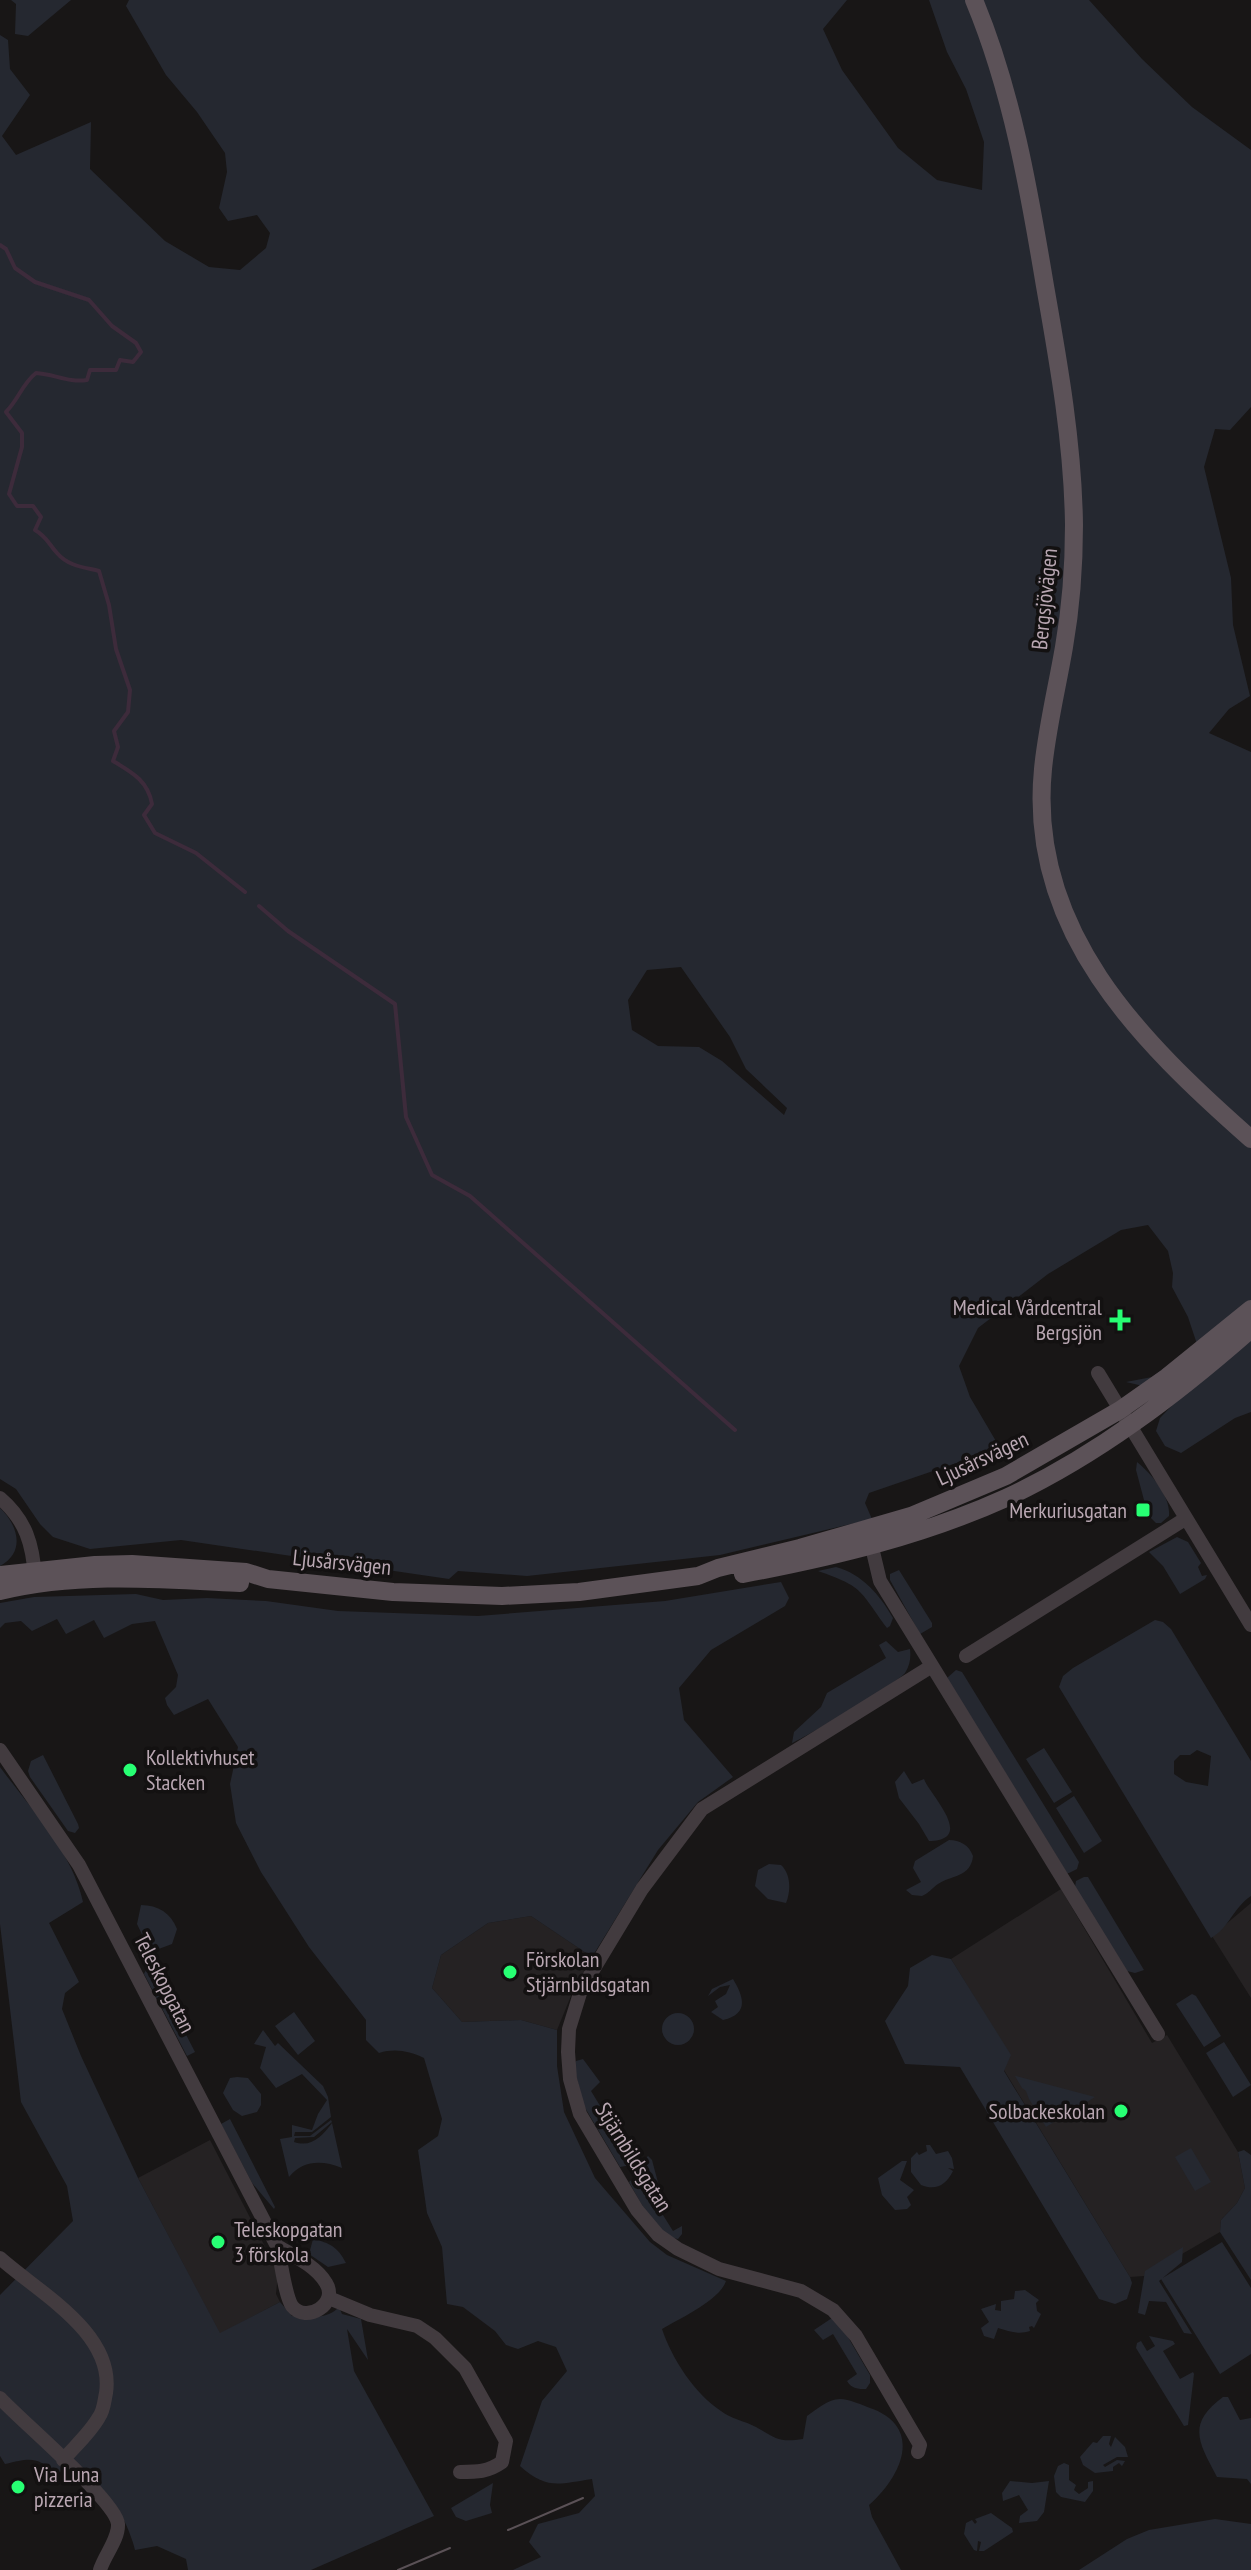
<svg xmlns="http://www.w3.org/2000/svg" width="1251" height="2570" font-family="'PT Sans Narrow',sans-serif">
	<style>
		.built { fill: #252223 }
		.green { fill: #252830; fill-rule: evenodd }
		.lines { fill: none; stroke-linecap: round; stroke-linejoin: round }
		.stream { stroke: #3d2b3b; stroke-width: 4 }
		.minor { stroke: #423b3f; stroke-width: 14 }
		.major { stroke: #5c5258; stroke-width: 18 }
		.tram { stroke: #5a5156; stroke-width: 2 }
		.poi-dot { fill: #27ff73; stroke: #131111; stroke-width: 3 }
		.labels { text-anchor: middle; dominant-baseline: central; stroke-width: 7; stroke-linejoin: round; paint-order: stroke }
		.street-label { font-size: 22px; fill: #b9a7b2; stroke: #131111 }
		.poi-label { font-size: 22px; fill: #b9a7b2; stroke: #131111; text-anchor: start }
	</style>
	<rect width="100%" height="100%" fill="#181616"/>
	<!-- built -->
	<path class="built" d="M 1061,1889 L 1152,2043 L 1167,2035 L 1238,2152 L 1245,2188 L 1237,2203 L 1221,2220 L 1220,2232 L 1144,2276 L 1130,2277 L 1004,2070 L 1010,2055 L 951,1959 Z
		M 1251,1903 L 1251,1998 L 1212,1936 Z
		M 531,1916 L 592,1957 L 573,1991 L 557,2030 L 521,2020 L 462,2022 L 432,1988 L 441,1955 L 488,1923 Z
		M 210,2140 L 275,2266 L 278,2273 L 276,2294 L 280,2302 L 220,2334 L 138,2178 Z"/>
	<!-- green -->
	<path class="green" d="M 11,0 L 71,0 L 28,36 L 15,34 L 16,4 Z
		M 129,0 L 847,0 L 823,29 L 842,70 L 898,148 L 937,180 L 982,190 L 984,142 L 966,89 L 947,52 L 929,0 L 1089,0 L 1142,59 L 1192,107 L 1251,150 L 1251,407 L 1230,430 L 1215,429 L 1204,467 L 1231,578 L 1233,625 L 1250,696 L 1229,709 L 1209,733 L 1251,752 L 1251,1412 L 1235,1418 L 1181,1453 L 1165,1446 L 1156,1431 L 1160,1418 L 1205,1371 L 1143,1386 L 1126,1382 L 1152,1377 L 1197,1344 L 1188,1317 L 1172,1287 L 1173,1273 L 1168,1251 L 1148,1225 L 1121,1230 L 1048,1274 L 978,1328 L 959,1366 L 970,1397 L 1000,1448 L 869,1493 L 865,1503 L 872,1519 L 720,1555 L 527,1576 L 458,1571 L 449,1579 L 181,1540 L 90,1549 L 53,1537 L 40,1524 L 16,1489 L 0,1479 L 0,35 L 8,40 L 10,69 L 30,95 L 2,136 L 16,155 L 91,122 L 90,169 L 165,241 L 209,267 L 240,270 L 266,248 L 270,233 L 257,215 L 228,221 L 219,208 L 227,172 L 225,153 L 197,112 L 166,75 L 126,6 ZM 681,967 L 730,1037 L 746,1069 L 787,1108 L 784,1115 L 722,1061 L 699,1047 L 658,1046 L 632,1030 L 628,1000 L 647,970 Z
		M 1137,1462 C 1152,1474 1171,1497 1169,1516 L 1161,1523 L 1156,1523 L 1148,1515 L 1136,1470 Z
		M 0,1508 C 18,1525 26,1552 0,1566 Z
		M 1177,1537 L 1188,1542 L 1201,1563 L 1198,1567 L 1202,1576 L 1207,1575 L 1205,1579 L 1180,1594 L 1163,1566 L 1149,1552 Z
		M 836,1567 C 862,1574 880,1595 893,1618 L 890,1626 L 887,1628 C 859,1590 864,1587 818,1571 Z
		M 899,1570 L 932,1623 L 932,1627 L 920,1634 L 890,1580 L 890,1574 Z
		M 781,1582 L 789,1598 L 785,1606 L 711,1650 L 679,1688 L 684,1720 L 733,1777 L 698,1802 L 658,1850 L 592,1957 L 531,1916 L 488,1923 L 441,1955 L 432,1988 L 462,2022 L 521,2020 L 557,2030 L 557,2066 L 564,2112 L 595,2178 L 650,2242 L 667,2255 L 726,2281 C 720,2300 679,2319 662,2329 C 672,2359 695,2394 721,2411 C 731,2419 745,2421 756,2427 C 776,2438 779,2443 803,2439 L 807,2416 C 816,2410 828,2399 840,2399 C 849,2399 862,2405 870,2408 C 924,2427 902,2476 869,2505 L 872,2517 L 901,2570 L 513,2570 L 541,2557 L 529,2542 L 538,2524 L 579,2513 L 595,2496 L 592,2479 C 558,2484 547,2490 520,2466 L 542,2401 L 567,2371 L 556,2347 L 538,2341 L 518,2349 L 506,2345 L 495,2331 L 463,2307 L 447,2304 L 442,2247 L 427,2213 L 418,2150 L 438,2136 L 442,2119 L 424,2058 C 409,2051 395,2048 379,2053 L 366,2040 L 366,2020 L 309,1947 L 261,1872 L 236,1823 L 230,1784 L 238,1747 L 208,1699 L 174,1715 L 167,1705 L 165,1698 L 176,1687 L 178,1675 L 155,1621 L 132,1624 L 104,1638 L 94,1620 L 66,1634 L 57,1619 L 32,1631 L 21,1621 L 5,1623 L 0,1628 L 0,1603 L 34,1597 L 136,1594 L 163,1600 L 207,1598 L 266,1601 L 338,1611 L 478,1616 L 665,1601 Z
		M 1155,1620 L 1163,1622 L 1171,1629 L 1251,1761 L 1251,1896 C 1233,1908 1229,1928 1211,1938 L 1059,1687 L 1063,1676 L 1073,1668 ZM 1197,1750 L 1211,1756 L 1208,1786 L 1186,1782 L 1174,1774 L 1174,1761 L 1180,1755 L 1190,1755 Z
		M 886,1641 L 898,1652 L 910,1649 C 911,1658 910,1665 905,1673 C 897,1683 805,1738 792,1743 L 794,1732 L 821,1707 L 827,1693 L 886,1658 L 879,1645 Z
		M 956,1670 L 962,1672 L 1079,1862 L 1077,1869 L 1069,1873 L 1067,1873 L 947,1678 Z
		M 1044,1748 L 1072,1792 L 1054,1803 L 1026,1759 Z
		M 43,1755 L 78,1824 L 79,1828 L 75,1833 L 68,1831 L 30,1777 L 28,1771 L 31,1761 Z
		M 0,1767 C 30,1808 72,1851 83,1902 L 49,1923 L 79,1982 L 65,1993 L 62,2009 L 81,2056 L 138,2178 L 220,2333 L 280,2302 L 292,2316 C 309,2317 327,2320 339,2307 L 342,2314 L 361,2319 L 368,2360 L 347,2329 L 354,2371 L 434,2516 L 311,2570 L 188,2570 L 186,2559 L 157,2546 L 135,2550 C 125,2511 107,2494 81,2466 L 56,2473 C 36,2456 30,2458 5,2464 L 0,2456 L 0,2295 L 73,2221 L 67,2186 L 21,2102 L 0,1924 Z
		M 904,1771 L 912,1784 L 924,1779 C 929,1794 977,1840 929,1841 L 919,1824 L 899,1798 L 895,1782 Z
		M 1074,1796 L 1102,1841 L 1084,1853 L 1056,1808 Z
		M 949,1840 C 960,1840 969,1845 973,1856 C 971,1877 952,1875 938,1884 C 932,1888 929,1893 922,1896 L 912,1895 L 906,1890 L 921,1882 L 913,1868 L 915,1861 Z
		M 769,1864 L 781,1865 C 791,1874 791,1891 786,1903 L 768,1899 L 755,1886 L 758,1870 Z
		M 1084,1877 L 1088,1877 L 1144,1970 L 1135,1973 L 1127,1971 L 1075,1887 L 1076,1881 Z
		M 141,1905 C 158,1905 171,1913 177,1929 L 172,1944 L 156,1950 L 148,1947 L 137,1924 Z
		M 932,1955 L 951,1959 L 1011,2055 L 1004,2071 L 1130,2277 L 1132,2283 L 1127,2299 L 1115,2304 L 1099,2299 L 960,2067 L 905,2064 L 885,2021 L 908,1986 L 910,1968 Z
		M 149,1963 L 195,2052 L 187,2056 L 144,1974 Z
		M 733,1979 C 744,1997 749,2014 723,2020 L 711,2012 L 718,2007 L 715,2001 L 726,1994 L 730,1985 L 720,1987 L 708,1996 L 712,1989 Z
		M 1192,1994 L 1196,1996 L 1221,2036 L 1204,2047 L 1176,2004 Z
		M 294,2012 L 315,2041 L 298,2055 L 275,2026 Z
		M662 2029a16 16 0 1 1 32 0a16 16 0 1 1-32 0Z
		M 263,2030 L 275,2046 L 278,2043 L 323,2086 L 328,2097 L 331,2117 L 312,2132 L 295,2132 L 294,2136 L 310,2136 L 331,2120 L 332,2122 L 314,2137 L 295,2138 L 294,2142 C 312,2148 322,2136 332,2123 L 342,2168 C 322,2160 303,2160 289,2177 L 280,2139 L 292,2137 L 292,2125 L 312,2130 L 318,2114 L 327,2100 L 302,2074 L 276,2088 L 260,2068 L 266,2047 L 254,2044 Z
		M 1224,2042 L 1251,2085 L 1233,2097 L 1206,2053 Z
		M 583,2059 L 600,2082 L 591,2091 L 629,2153 L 637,2149 L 639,2151 L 631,2165 L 620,2167 L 584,2106 L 574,2067 L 576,2061 Z
		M 1015,2076 L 1016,2076 L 1095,2097 L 1046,2127 L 1029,2099 L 1026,2091 L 1022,2088 Z
		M 237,2077 L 248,2078 L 261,2094 L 261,2105 L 257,2112 L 242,2116 L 233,2110 L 223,2093 L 230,2078 Z
		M 230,2119 L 275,2207 L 274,2209 L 252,2183 L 221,2124 Z
		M 926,2145 L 930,2145 L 936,2154 L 948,2151 L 952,2158 L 954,2169 L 948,2168 L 953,2171 C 946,2185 936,2191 921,2185 L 911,2172 L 911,2158 L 917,2152 L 919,2155 L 927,2151 Z
		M 1191,2148 L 1211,2182 L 1195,2191 L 1175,2157 Z
		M 1244,2150 L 1251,2155 L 1251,2280 L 1220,2232 L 1221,2220 L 1237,2203 L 1245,2188 L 1238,2152 Z
		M 648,2156 L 652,2160 L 660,2190 L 651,2196 L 673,2231 L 682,2226 L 682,2234 L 678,2239 C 655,2235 640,2201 629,2182 C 637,2177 638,2165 648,2156 Z
		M 902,2161 L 907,2161 L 900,2180 L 914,2190 L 907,2197 L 911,2205 L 907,2209 L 895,2210 L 882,2195 L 878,2178 Z
		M 313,2239 C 330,2243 338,2247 346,2263 L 328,2267 L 309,2254 Z
		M 1222,2242 L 1251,2288 L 1251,2354 L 1220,2374 L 1161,2279 Z
		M 1183,2247 L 1182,2262 L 1159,2281 L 1192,2334 L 1184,2333 L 1166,2302 L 1149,2301 L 1145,2315 L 1138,2313 L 1145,2271 Z
		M 1025,2290 L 1039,2300 L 1036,2303 L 1037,2311 L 1041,2314 L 1034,2328 L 1032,2326 L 1029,2327 L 1030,2331 C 1018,2335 1009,2331 998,2328 L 994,2339 L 984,2336 L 981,2328 L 989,2322 L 981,2309 L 996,2304 L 995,2310 L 1001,2311 L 1001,2301 L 1014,2299 L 1015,2291 Z
		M 832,2318 L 845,2332 L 870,2375 L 870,2383 L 866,2389 C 858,2389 852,2389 847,2381 L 857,2374 L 833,2334 L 823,2340 L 814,2330 Z
		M 1149,2336 L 1173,2341 L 1175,2344 L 1163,2351 L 1180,2379 L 1193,2372 L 1194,2374 L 1188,2425 L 1184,2426 L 1136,2348 L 1137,2343 L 1141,2341 L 1147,2351 L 1155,2346 Z
		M 1223,2397 L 1228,2397 L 1240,2420 L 1251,2418 L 1251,2484 L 1247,2479 L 1217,2477 C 1199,2443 1186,2424 1223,2397 Z
		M 1103,2436 L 1111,2436 L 1109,2444 L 1111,2447 L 1115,2437 L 1125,2447 L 1128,2457 L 1117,2457 L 1103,2465 L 1105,2467 L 1117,2460 L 1125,2461 L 1122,2466 L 1119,2463 L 1113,2467 L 1113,2471 L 1095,2473 L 1083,2465 L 1080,2457 L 1093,2442 L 1097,2443 Z
		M 1064,2463 L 1069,2465 L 1069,2480 L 1076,2485 L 1074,2490 L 1079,2494 L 1088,2488 L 1088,2482 L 1093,2481 L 1093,2491 L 1085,2502 L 1061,2497 L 1056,2492 L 1054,2476 L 1058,2466 Z
		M 1010,2481 L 1032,2483 L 1049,2481 L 1044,2512 L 1037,2521 L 1019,2523 L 1020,2516 L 1028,2510 L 1019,2495 L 1003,2501 L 1002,2493 Z
		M 493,2483 L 490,2505 L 492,2513 L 466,2521 L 456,2517 L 451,2508 Z
		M 991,2513 L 1012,2528 L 1013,2532 L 984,2551 L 979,2551 L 981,2542 L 978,2541 L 977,2551 L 974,2550 L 964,2534 L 966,2523 L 972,2520 L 975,2524 L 977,2522 L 975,2519 Z
		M 1215,2519 L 1251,2524 L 1251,2570 L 1079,2570 L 1127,2539 L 1149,2530 Z"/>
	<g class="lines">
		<!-- stream -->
		<path class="stream" d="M 0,245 L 6,249 L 15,268 L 35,282 L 89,300 L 112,326 L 136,343 L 141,352 L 133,362 L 120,360 L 116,370 L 90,370 L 87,380 C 69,383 54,374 36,373 C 22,384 19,399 6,412 L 22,433 L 22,447 L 9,494 L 17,506 L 33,506 L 41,517 L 35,530 C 47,537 48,543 57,553 C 68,566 83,567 99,571 L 109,605 L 116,649 L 130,690 L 128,712 L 114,731 L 118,747 L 113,761 C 133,773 148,781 152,804 L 144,815 L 155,833 L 196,853 L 245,892
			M 259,906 L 288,931 L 395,1004 L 406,1117 L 432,1175 L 470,1196 L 735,1430"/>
		<!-- minor -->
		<path class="minor" d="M 1098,1373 L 1251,1625
			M 0,1498 C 26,1520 33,1545 35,1578
			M 870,1539 L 880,1581 L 1158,2034
			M 966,1656 L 1185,1519
			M 0,1750 L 79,1865 L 277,2246 C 281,2260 285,2296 292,2306 C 306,2324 339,2304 326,2283 C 316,2266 294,2256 277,2246
			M 0,2258 C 39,2293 115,2333 106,2393 C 104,2402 104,2410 99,2417 C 90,2433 75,2446 63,2460
			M 329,2298 L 370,2315 L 417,2326 L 435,2338 L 465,2368 L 506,2441 L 502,2462 C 488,2472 477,2472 460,2472
			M 0,2398 C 21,2421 116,2501 118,2524 C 119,2539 104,2556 100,2570
			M 918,2452 L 920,2445 L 856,2336 L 833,2310 L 801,2291 L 719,2269 L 678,2249 L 658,2235 L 637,2210 L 580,2114 L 570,2079 L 568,2052 L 569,2029 L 581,1990 L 642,1889 L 702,1809 L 932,1666"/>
		<!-- major -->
		<path class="major" d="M 974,0 C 1012,91 1029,190 1045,286 C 1059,365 1073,445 1074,525 C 1074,566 1071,607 1064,647 C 1057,688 1047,728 1043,769 C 1027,930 1140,1041 1251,1139
			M 743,1574 C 833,1557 922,1536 1006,1498 C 1096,1456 1176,1395 1251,1329
			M 0,1575 L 95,1565 L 132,1564 L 246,1572 L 268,1579 L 393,1592 L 502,1596 L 579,1592 L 698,1576 L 718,1568 L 800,1548 L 911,1516 L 1006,1476 L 1120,1410 L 1167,1377 L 1251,1309
			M 0,1591 C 79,1572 160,1579 240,1583"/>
		<!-- tram -->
		<path class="tram" d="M 508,2530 L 583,2498
			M 398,2570 L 450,2548"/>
	</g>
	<!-- markers -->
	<g class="poi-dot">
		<path d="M1116 1308h8v8h8v8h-8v8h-8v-8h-8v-8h8z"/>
		<rect x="1135" y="1502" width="16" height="16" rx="4"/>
		<circle cx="130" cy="1770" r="8"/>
		<circle cx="510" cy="1972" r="8"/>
		<circle cx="1121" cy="2111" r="8"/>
		<circle cx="218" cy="2242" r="8"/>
		<circle cx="18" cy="2487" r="8"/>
	</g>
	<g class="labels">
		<!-- street labels -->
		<g class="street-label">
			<text transform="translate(1044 599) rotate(-84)">Bergsjövägen</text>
			<text transform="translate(982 1458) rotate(-25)">Ljusårsvägen</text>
			<text transform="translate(342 1562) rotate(6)">Ljusårsvägen</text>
			<text transform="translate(165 1983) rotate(63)">Teleskopgatan</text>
			<text transform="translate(634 2157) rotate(58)">Stjärnbildsgatan</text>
		</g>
		<!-- poi labels -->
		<g class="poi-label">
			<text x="1102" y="1307" text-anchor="end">Medical Vårdcentral<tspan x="1102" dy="25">Bergsjön</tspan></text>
			<text x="1127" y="1510" text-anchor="end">Merkuriusgatan</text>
			<text x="146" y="1757">Kollektivhuset<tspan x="146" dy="25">Stacken</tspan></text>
			<text x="526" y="1959">Förskolan<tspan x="526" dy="25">Stjärnbildsgatan</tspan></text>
			<text x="1105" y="2111" text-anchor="end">Solbackeskolan</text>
			<text x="234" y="2229">Teleskopgatan<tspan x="234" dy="25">3 förskola</tspan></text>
			<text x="34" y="2474">Via Luna<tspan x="34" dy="25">pizzeria</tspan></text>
		</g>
	</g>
</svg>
